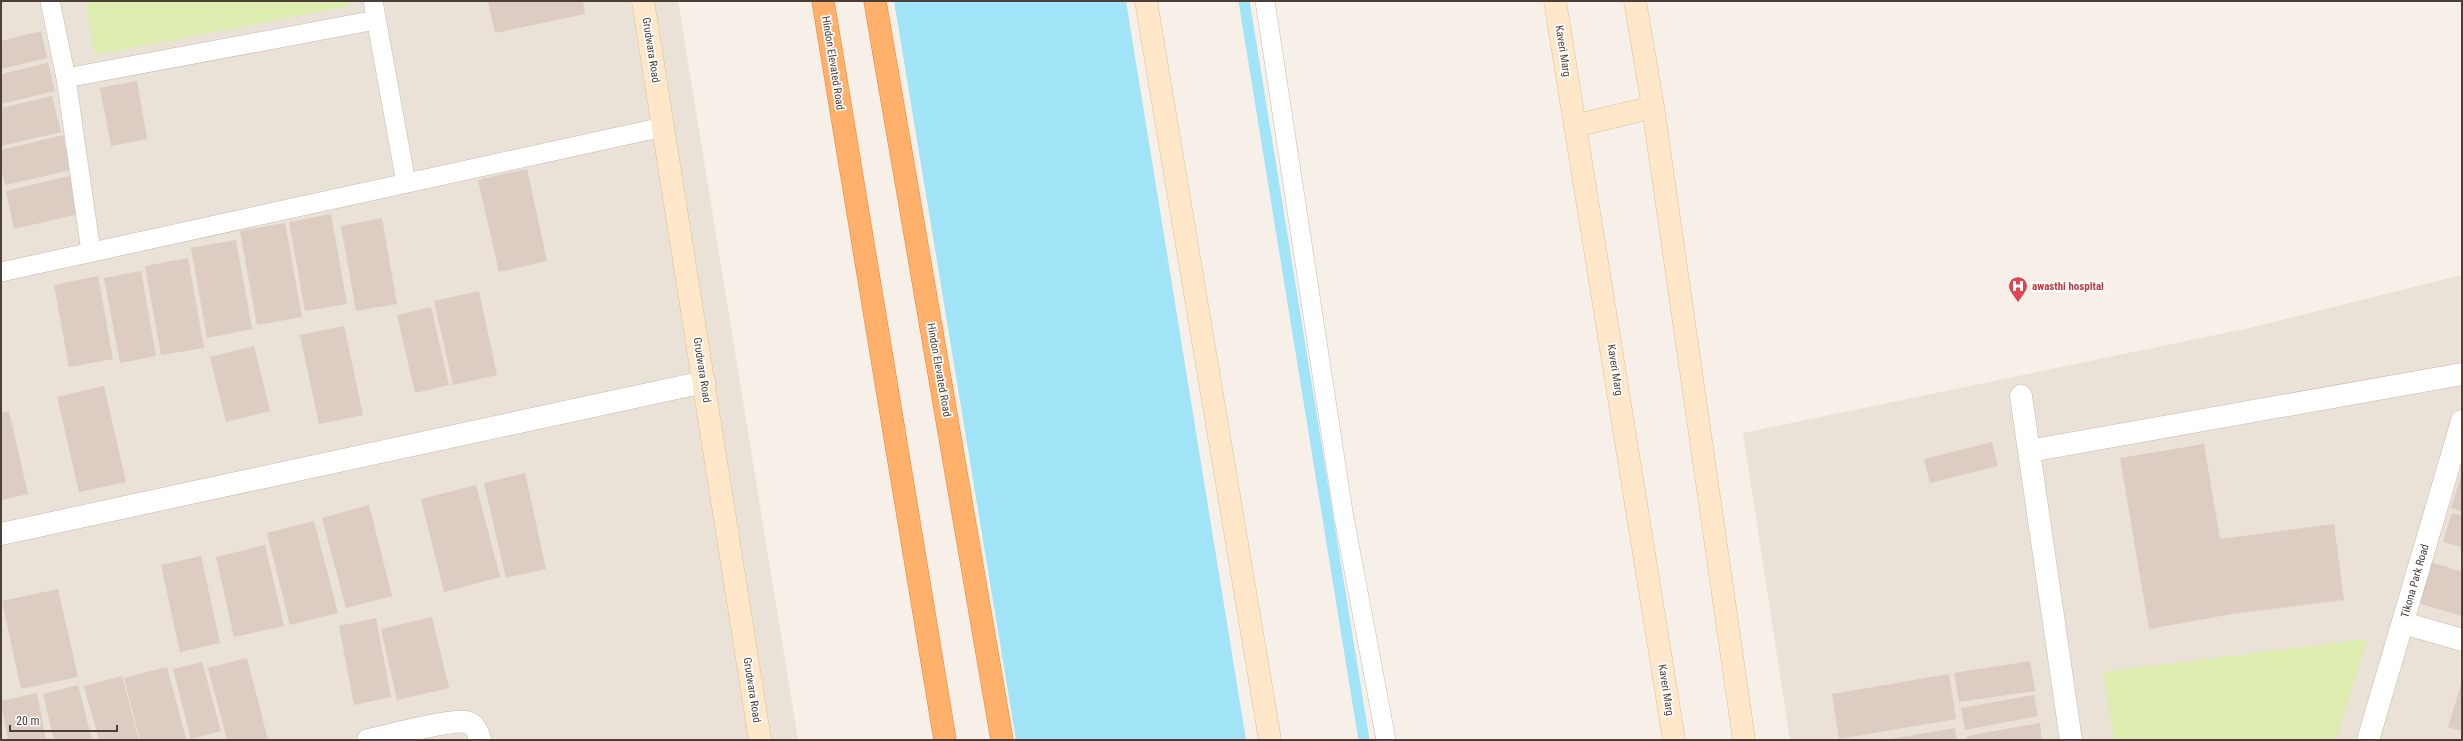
<svg xmlns="http://www.w3.org/2000/svg" width="2463" height="741" font-family="'Roboto Condensed',sans-serif">
	<style>
		.residential { fill: #eae1d7 }
		.green { fill: #ddedaf }
		.water { fill: #a2e4f7 }
		.lines { fill: none; stroke-linecap: round; stroke-linejoin: round }
		.stream { stroke: #a2e4f7; stroke-width: 11 }
		.building { fill: #dcccc1 }
		.lane-casing { stroke: #c6b9ae; stroke-width: 20 }
		.street-casing { stroke: #c6b9ae; stroke-width: 23 }
		.secondary-casing { stroke: #ddbd98; stroke-width: 23 }
		.highway-casing { stroke: #eb812e; stroke-width: 23 }
		.lane { stroke: #fff; stroke-width: 19 }
		.street { stroke: #fff; stroke-width: 22 }
		.secondary { stroke: #ffe8ca; stroke-width: 22 }
		.highway { stroke: #ffb16b; stroke-width: 22 }
		.labels { text-anchor: middle; dominant-baseline: central; stroke-width: 3.5; stroke-linejoin: round; paint-order: stroke }
		.street-label { font-size: 11px; fill: #4b3f37; stroke: #fff }
		.health-label { font-size: 11px; font-weight: bold; fill: #be3a42; stroke: #fff; text-anchor: start }
	</style>
	<rect width="100%" height="100%" fill="#f6f0e9"/>
	<!-- residential -->
	<path class="residential" d="M 1,1 L 678,1 L 798,740 L 1,740 Z
		M 2462,275 L 2462,740 L 1790,740 L 1743,433 L 2254,327 Z"/>
	<!-- green -->
	<path class="green" d="M 85,1 L 349,1 L 350,6 L 95,55 Z
		M 2367,639 L 2336,740 L 2114,740 L 2103,672 Z"/>
	<!-- water -->
	<path class="water" d="M 894,1 L 1126,1 L 1246,740 L 1016,740 Z"/>
	<g class="lines">
		<!-- stream -->
		<path class="stream" d="M 1244,1 L 1364,740"/>
	</g>
	<!-- building -->
	<path class="building" d="M 488,1 L 583,1 L 585,14 L 495,33 Z
		M 41,31 L 47,58 L 1,69 L 1,41 Z
		M 48,63 L 55,91 L 1,104 L 1,74 Z
		M 137,81 L 147,139 L 111,146 L 100,88 Z
		M 52,96 L 61,132 L 1,146 L 1,108 Z
		M 63,135 L 71,170 L 5,185 L 1,166 L 1,150 Z
		M 527,169 L 547,261 L 499,272 L 478,180 Z
		M 74,175 L 83,213 L 14,229 L 6,191 Z
		M 331,214 L 347,304 L 305,311 L 289,222 Z
		M 382,218 L 397,304 L 356,311 L 341,226 Z
		M 285,223 L 302,317 L 257,325 L 240,231 Z
		M 236,240 L 252,329 L 207,338 L 191,248 Z
		M 188,258 L 204,348 L 161,355 L 145,266 Z
		M 141,271 L 156,356 L 120,363 L 104,278 Z
		M 98,276 L 113,359 L 69,367 L 54,285 Z
		M 479,291 L 497,375 L 453,385 L 434,301 Z
		M 431,307 L 449,385 L 415,393 L 397,315 Z
		M 344,326 L 363,415 L 319,424 L 300,335 Z
		M 254,346 L 270,411 L 226,422 L 210,357 Z
		M 104,386 L 126,482 L 79,492 L 57,397 Z
		M 9,411 L 28,494 L 1,500 L 1,413 Z
		M 1992,442 L 1998,466 L 1930,483 L 1924,459 Z
		M 2204,444 L 2220,539 L 2334,524 L 2344,600 L 2232,614 L 2149,629 L 2120,458 Z
		M 525,473 L 546,569 L 506,578 L 484,483 Z
		M 2462,473 L 2462,512 L 2451,508 Z
		M 476,485 L 500,577 L 444,592 L 421,499 Z
		M 369,505 L 392,596 L 346,608 L 322,518 Z
		M 2452,513 L 2462,516 L 2462,547 L 2443,542 Z
		M 314,521 L 338,613 L 290,625 L 267,533 Z
		M 265,545 L 284,626 L 234,637 L 216,557 Z
		M 201,556 L 220,643 L 180,652 L 161,565 Z
		M 2431,562 L 2462,572 L 2462,616 L 2418,603 Z
		M 58,589 L 78,677 L 21,689 L 2,601 Z
		M 432,617 L 449,688 L 397,700 L 381,629 Z
		M 376,618 L 391,697 L 354,705 L 339,626 Z
		M 247,658 L 268,740 L 227,740 L 208,668 Z
		M 2030,661 L 2035,691 L 1959,702 L 1954,673 Z
		M 202,662 L 221,731 L 191,739 L 173,669 Z
		M 167,667 L 186,739 L 140,740 L 124,678 Z
		M 1949,674 L 1956,719 L 1839,739 L 1832,694 Z
		M 122,676 L 139,740 L 99,740 L 84,686 Z
		M 2462,681 L 2462,731 L 2448,727 Z
		M 78,685 L 92,740 L 54,740 L 43,694 Z
		M 37,693 L 46,740 L 8,740 L 1,701 Z
		M 2034,695 L 2038,716 L 1965,730 L 1961,708 Z
		M 2040,723 L 2042,740 L 1967,740 L 1967,736 Z
		M 1955,728 L 1957,740 L 1890,740 L 1890,739 Z"/>
	<g class="lines">
		<!-- lane casing -->
		<g class="lane-casing">
			<path id="lane" d="M 50,1 L 66,78 L 376,20
				M 373,1 L 406,183
				M 1265,1 L 1343,512 L 1386,740
				M 66,78 L 91,252
				M 1,272 L 663,127"/>
		</g>
		<!-- street casing -->
		<g class="street-casing">
			<path id="street" d="M 2021,396 L 2071,740
				M 2029,451 L 2462,374
				M 1,534 L 704,382
				M 2403,623 L 2462,640
				M 368,740 C 388,736 450,719 466,722 C 475,724 478,731 480,740
				M 2368,740 L 2462,421"/>
		</g>
		<!-- secondary casing -->
		<g class="secondary-casing">
			<path id="secondary" d="M 643,1 L 760,740
				M 1146,1 L 1270,740
				M 1555,1 L 1674,740
				M 1635,1 L 1653,107 L 1744,740
				M 1575,126 L 1653,107"/>
		</g>
		<!-- highway casing -->
		<g class="highway-casing">
			<path id="highway" d="M 823,1 L 945,740
				M 875,1 L 1002,740"/>
		</g>
		<!-- lane -->
		<use href="#lane" class="lane"/>
		<!-- street -->
		<use href="#street" class="street"/>
		<!-- secondary -->
		<use href="#secondary" class="secondary"/>
		<!-- highway -->
		<use href="#highway" class="highway"/>
	</g>
	<!-- icons -->
	<defs>
		<g id="hospital-pin" transform="scale(1)"><path d="M0 17L-7.5 6A9.5 9.5 0 1 1 7.5 6Z" fill="#e0444e" stroke="#fff"/><path d="M-5-5h3v3.5h4V-5h3V5h-3V1.5h-4V5h-3Z" fill="#fff"/></g>
	</defs>
	<g fill-rule="evenodd">
		<use href="#hospital-pin" x="2018" y="286"/>
	</g>
	<g class="labels">
		<!-- street labels -->
		<g class="street-label">
			<text transform="translate(651 50) rotate(81)">Grudwara Road</text>
			<text transform="translate(1563 51) rotate(81)">Kaveri Marg</text>
			<text transform="translate(833 63) rotate(81)">Hindon Elevated Road</text>
			<text transform="translate(702 370) rotate(81)">Grudwara Road</text>
			<text transform="translate(939 370) rotate(80)">Hindon Elevated Road</text>
			<text transform="translate(1615 370) rotate(81)">Kaveri Marg</text>
			<text transform="translate(2415 581) rotate(-74)">Tikona Park Road</text>
			<text transform="translate(752 690) rotate(81)">Grudwara Road</text>
			<text transform="translate(1666 690) rotate(81)">Kaveri Marg</text>
		</g>
		<!-- health labels -->
		<g class="health-label">
			<text x="2032" y="286">awasthi hospital</text>
		</g>
	</g>
	<!-- border -->
	<rect width="2463" height="741" fill="none" stroke="#4b3f37" stroke-width="4"/>
	<!-- scale -->
	<path d="M10 725v6h107v-6" fill="none" stroke="#4b3f37" stroke-width="2"/>
	<text x="16" y="725" font-size="12" fill="#4b3f37" stroke="#ffffff" stroke-width="3" paint-order="stroke">20 m</text>
</svg>
